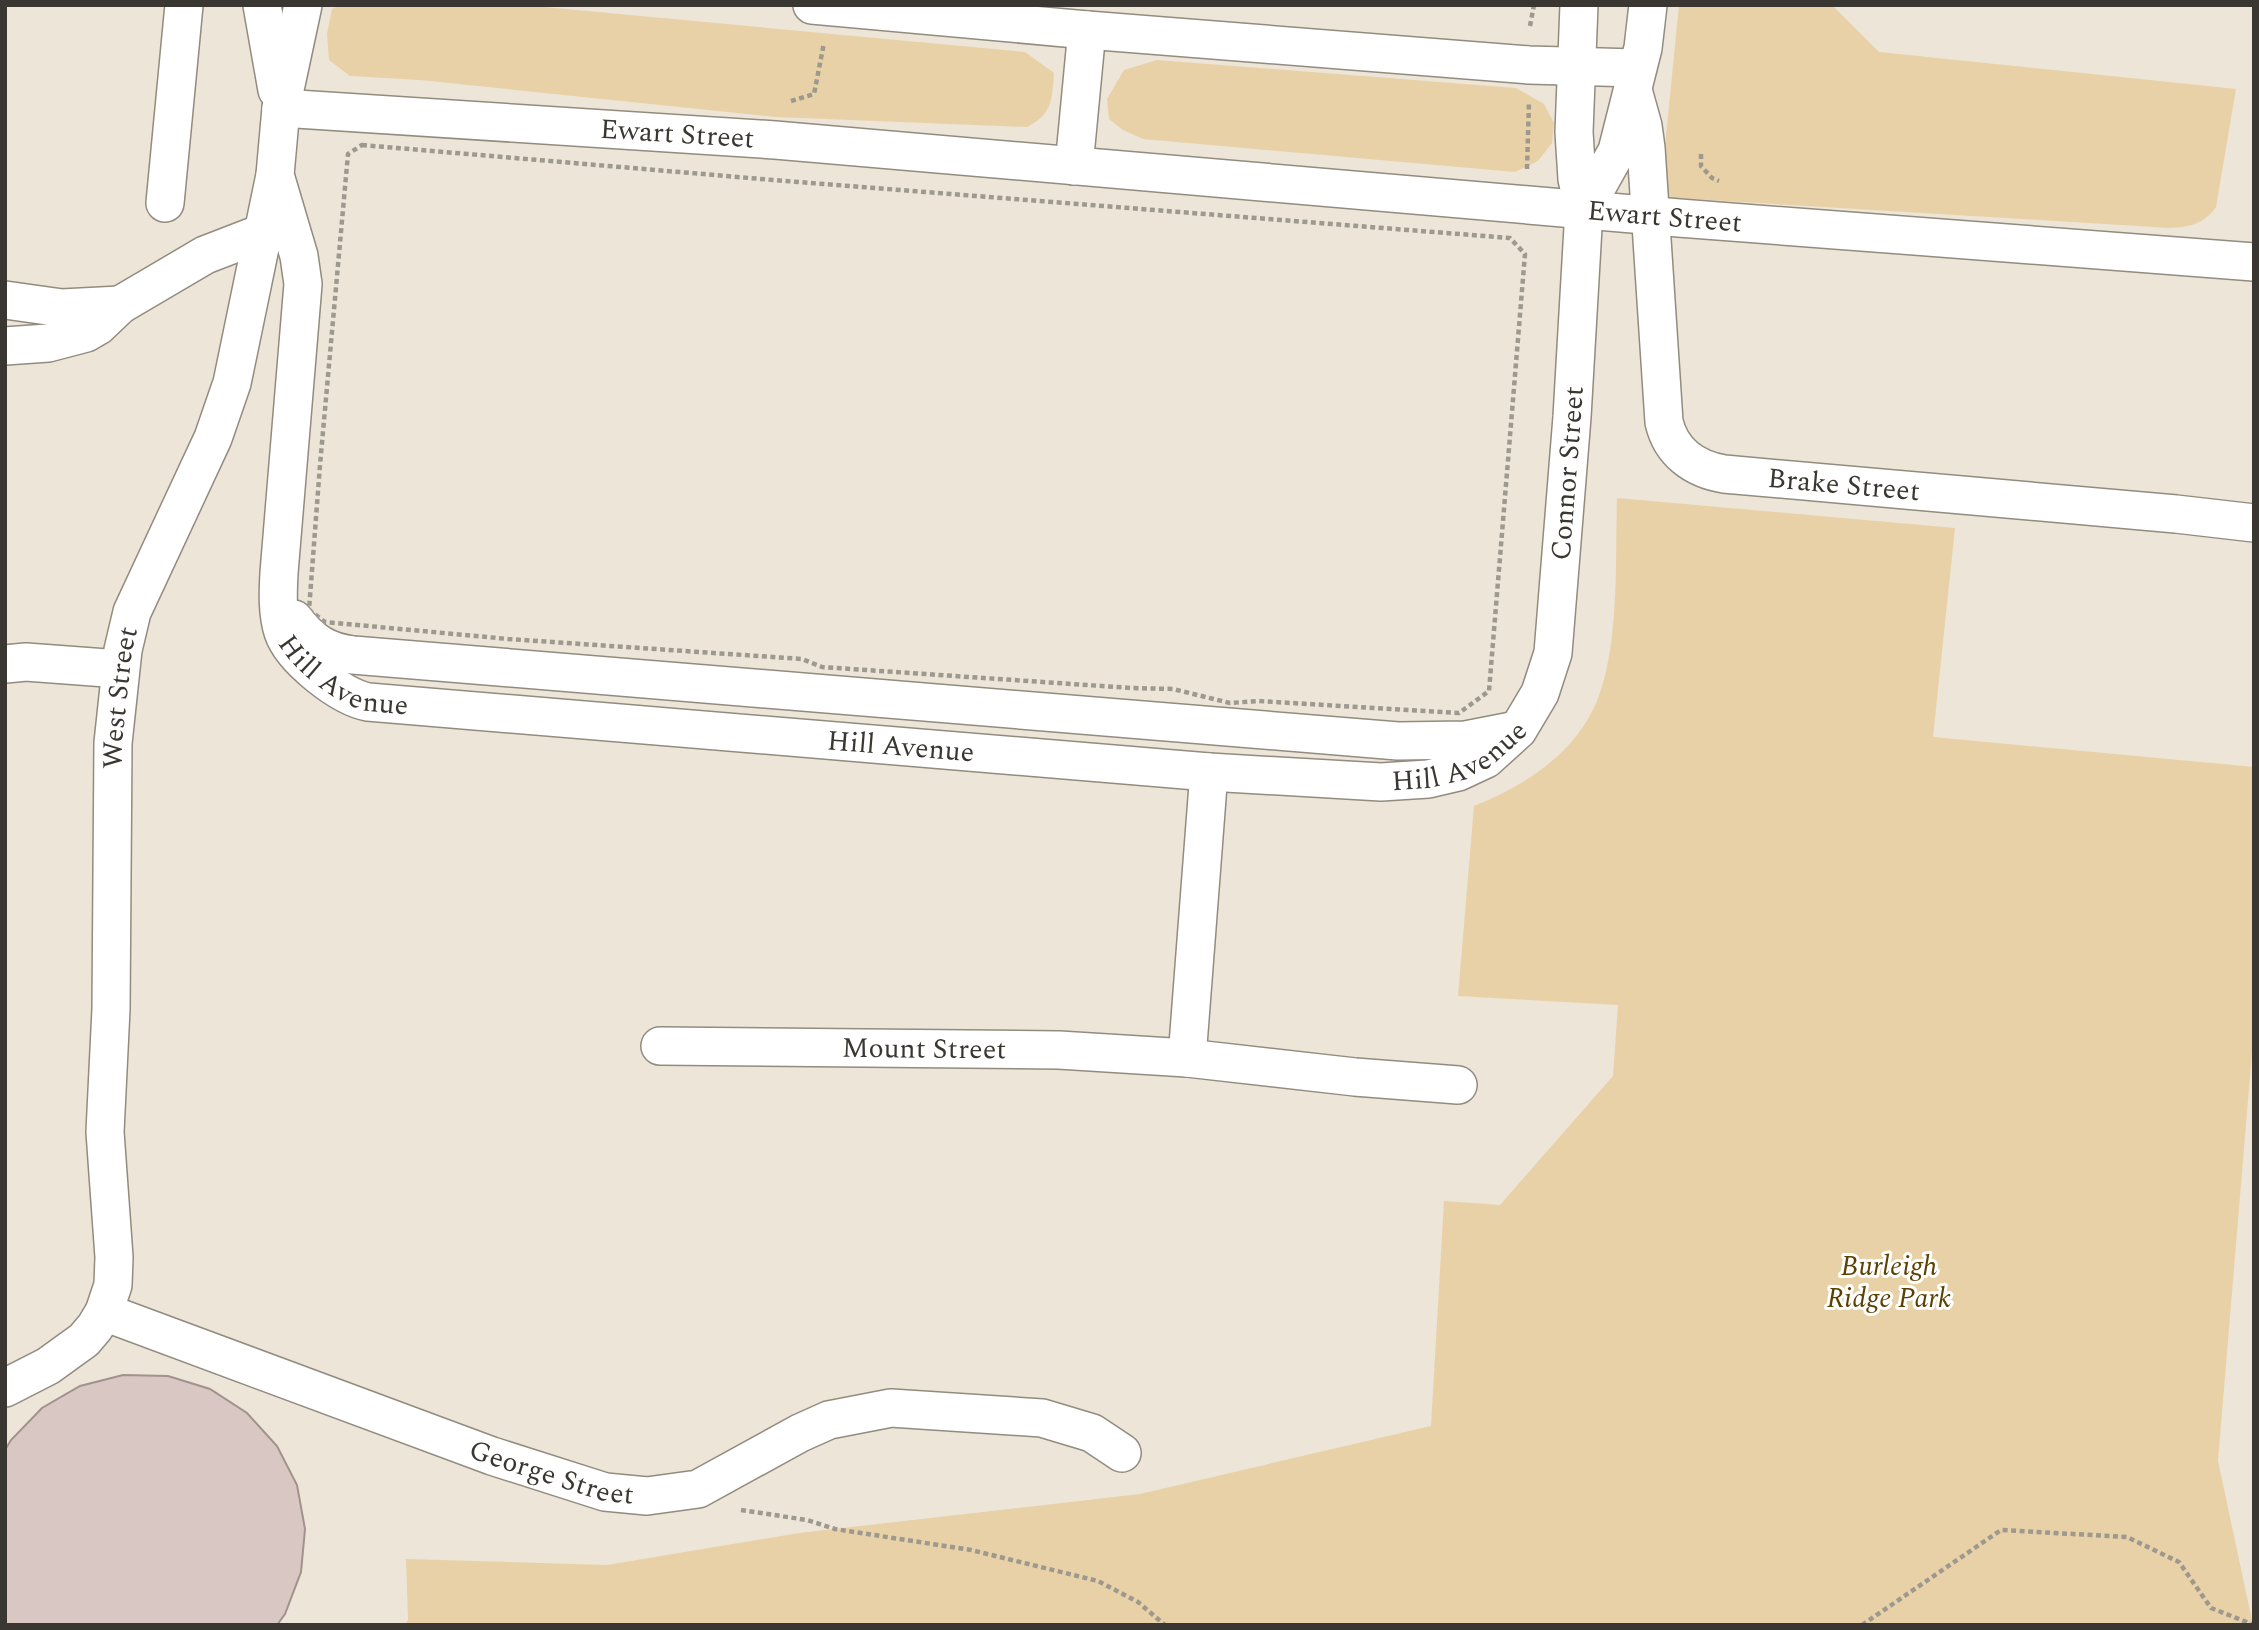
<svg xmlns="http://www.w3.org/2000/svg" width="2259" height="1630" font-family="Spectral,serif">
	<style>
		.green { fill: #e8d1a6 }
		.building { fill: #d8c7c2; stroke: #a2928d; stroke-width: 2 }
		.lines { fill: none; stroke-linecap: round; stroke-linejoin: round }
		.minor-casing { stroke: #928b7f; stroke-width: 40 }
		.path { stroke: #9e998f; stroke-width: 4.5; stroke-dasharray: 5 3.5; stroke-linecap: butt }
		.minor { stroke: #fff; stroke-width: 37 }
		.labels { text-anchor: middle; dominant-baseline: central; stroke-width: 6; stroke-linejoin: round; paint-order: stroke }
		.street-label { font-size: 28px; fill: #3a3732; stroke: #fff }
		.park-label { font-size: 28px; font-style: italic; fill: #5b4000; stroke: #fff }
	</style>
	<rect width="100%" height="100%" fill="#ede5d7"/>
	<!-- green -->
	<path class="green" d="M 340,5 L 523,5 L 1025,52 L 1054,73 C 1052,99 1053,114 1027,127 L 776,117 L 420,80 L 350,76 L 329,60 L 327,34 L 332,9 Z
		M 1679,5 L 1832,5 L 1879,52 L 2236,89 L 2216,207 C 2204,224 2190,227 2170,228 L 1660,197 Z
		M 1157,60 L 1516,88 L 1544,104 L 1554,123 L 1552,143 L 1538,161 L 1515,172 L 1143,139 L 1123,130 L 1109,119 L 1107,99 L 1124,70 Z
		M 1617,498 L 1955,528 L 1933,737 L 2254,767 L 2254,1028 L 2218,1461 L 2253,1625 L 406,1625 L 408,1619 L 406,1559 L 607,1565 L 799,1533 L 1140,1494 L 1431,1426 L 1444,1201 L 1500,1205 L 1613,1076 L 1618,1005 L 1458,996 L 1474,806 C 1524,786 1575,754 1597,701 C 1620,644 1615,559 1617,498 Z"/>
	<!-- building -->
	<path class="building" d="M 123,1375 L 168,1376 L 210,1389 L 247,1413 L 277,1446 L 297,1485 L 305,1529 L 301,1572 L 285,1614 L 277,1625 L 7,1625 L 5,1622 L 5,1450 L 11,1440 L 42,1408 L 80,1386 Z"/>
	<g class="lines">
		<!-- minor casing -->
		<g class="minor-casing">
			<g id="minor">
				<path d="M 262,5 L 277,90"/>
				<path d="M 812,5 L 1087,30 L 1529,65 L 1636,68"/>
				<path id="s1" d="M 1633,90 L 1643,126 L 1646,148 L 1664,422 C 1671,452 1694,469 1724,474 L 2176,514 L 2254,523"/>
				<path id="s2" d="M 281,108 L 775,140 L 1679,218 L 2254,262"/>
				<path d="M 1074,166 L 1087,30"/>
				<path id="s3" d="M 275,175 L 299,256 L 303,284 L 279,573 C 278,592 277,613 283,632 C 292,659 341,697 368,702 L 1209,772 L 1381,782 L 1428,779 L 1458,772 L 1486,759 L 1518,730 L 1540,693 L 1553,653 L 1572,417 L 1584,210 L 1577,179 L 1574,132 L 1579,5"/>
				<path d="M 165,203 L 184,5"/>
				<path d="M 1584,210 L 1617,151 L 1643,48 L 1648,5"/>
				<path d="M 5,300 L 62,308 L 120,305"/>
				<path d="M 5,346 L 48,343 L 86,333 L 98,326 L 120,305 L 205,255 L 262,233"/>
				<path d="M 294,619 C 310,641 327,652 353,655 L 1398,741 L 1466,740 L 1517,730"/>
				<path d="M 5,664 L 26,662 L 120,669"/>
				<path id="s4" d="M 660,1046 L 1059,1050 L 1187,1058 L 1209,772"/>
				<path d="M 1187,1058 L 1355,1077 L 1458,1085"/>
				<path id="s5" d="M 104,1312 L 492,1456 L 605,1492 L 647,1496 L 698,1489 L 800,1433 L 829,1420 L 891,1408 L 1042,1418 L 1092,1433 L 1122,1453"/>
				<path id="s6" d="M 5,1388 L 48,1366 L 84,1340 L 95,1327 L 104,1312 L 113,1285 L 114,1257 L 105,1132 L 111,1009 L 113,743 L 123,650 L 132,612 L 213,438 L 232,383 L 275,175 L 281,108 L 303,5"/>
			</g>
		</g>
		<!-- path -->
		<path class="path" d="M 1530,26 L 1534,5
			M 791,101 L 814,94 L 824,43
			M 362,145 L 773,180 L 1510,238 L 1525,254 L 1489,691 L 1459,713 L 1258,701 L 1230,703 L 1173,689 L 1131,688 L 822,667 L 802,659 L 508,639 L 325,622 L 309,610 L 320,465 L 348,154 Z
			M 1701,154 L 1701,166 L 1712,178 L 1719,181
			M 1527,169 L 1529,101
			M 741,1510 L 807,1520 L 835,1529 L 971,1550 L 1098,1581 L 1138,1602 L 1165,1625
			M 1862,1625 L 2001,1530 L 2127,1537 L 2179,1562 L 2211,1608 L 2254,1625"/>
		<!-- minor -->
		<use href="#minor" class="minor"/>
	</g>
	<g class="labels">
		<!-- street labels -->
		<g class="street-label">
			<text stroke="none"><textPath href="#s2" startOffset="397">Ewart Street</textPath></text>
			<text stroke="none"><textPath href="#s2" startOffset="1388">Ewart Street</textPath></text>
			<text stroke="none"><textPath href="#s3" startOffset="2009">Connor Street</textPath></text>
			<text stroke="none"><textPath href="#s1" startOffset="539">Brake Street</textPath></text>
			<text stroke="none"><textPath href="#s3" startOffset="542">Hill Avenue</textPath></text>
			<text stroke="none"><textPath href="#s6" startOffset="744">West Street</textPath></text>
			<text stroke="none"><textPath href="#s3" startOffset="1110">Hill Avenue</textPath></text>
			<text stroke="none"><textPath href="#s3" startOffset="1676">Hill Avenue</textPath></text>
			<text stroke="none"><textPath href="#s4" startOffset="264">Mount Street</textPath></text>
			<text stroke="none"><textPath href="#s5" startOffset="476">George Street</textPath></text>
		</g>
		<!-- park labels -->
		<g class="park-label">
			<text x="1889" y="1266">Burleigh<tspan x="1889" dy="32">Ridge Park</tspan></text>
		</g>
	</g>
	<!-- border -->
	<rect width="2259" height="1630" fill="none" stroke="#3a3732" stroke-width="14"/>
</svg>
